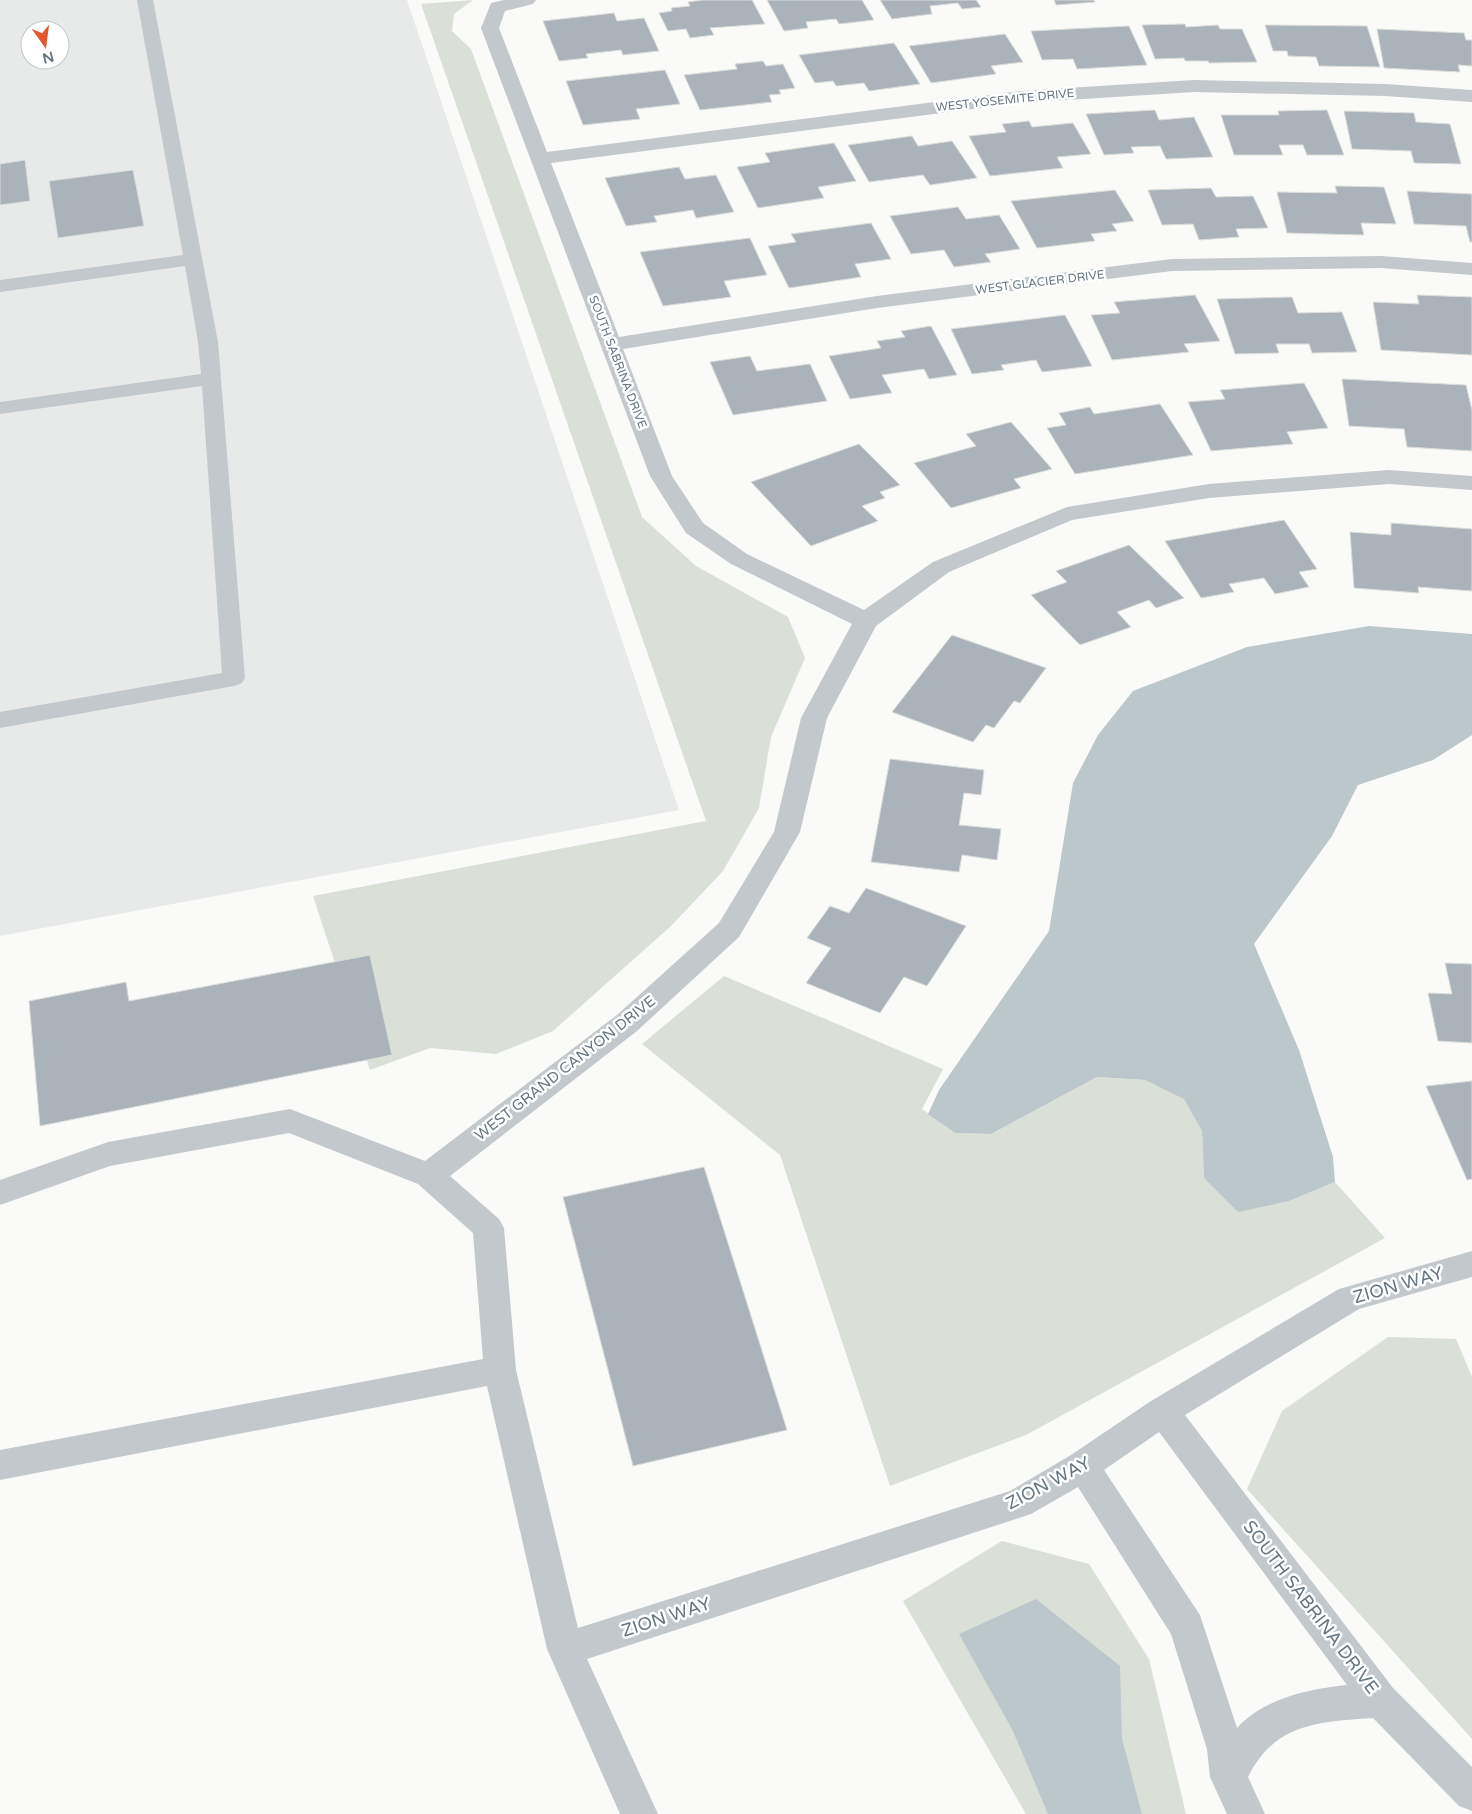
<svg xmlns="http://www.w3.org/2000/svg" width="1472" height="1814" font-family="'Varela Round',sans-serif">
	<style>
		.built { fill: #e8e9e9; fill-rule: evenodd }
		.green { fill: #dadfd7 }
		.water { fill: #bbc7cb }
		.building { fill: #aab3b9; stroke: #dcdcda }
		.lines { fill: none; stroke-linecap: round; stroke-linejoin: round }
		.lane { fill: #c3c8cc; fill-rule: evenodd }
		.street { fill: #c3c8cc; fill-rule: evenodd }
		.labels { text-anchor: middle; dominant-baseline: central; stroke-width: 5; stroke-linejoin: round; paint-order: stroke }
		.far-street-label { font-size: 12px; fill: #657683; stroke: #fff }
		.street-label { font-size: 15px; fill: #657683; stroke: #fff }
		.near-street-label { font-size: 18px; fill: #657683; stroke: #fff }
	</style>
	<rect width="100%" height="100%" fill="#fafaf8"/>
	<!-- built -->
	<path class="built" d="M 0,0 L 407,0 L 679,810 L 0,936 ZM 30,30 L 60,30 L 60,60 L 30,60 Z"/>
	<!-- green -->
	<path class="green" d="M 473,0 L 454,14 L 452,31 L 471,49 L 642,517 L 696,566 L 788,617 L 805,658 L 771,737 L 759,808 L 723,871 L 671,926 L 553,1031 L 496,1054 L 430,1048 L 370,1070 L 313,896 L 706,821 L 421,4 Z
		M 724,976 L 943,1069 L 922,1109 L 955,1133 L 991,1134 L 1097,1077 L 1145,1080 L 1184,1098 L 1202,1131 L 1204,1178 L 1289,1201 L 1335,1182 L 1385,1238 L 1026,1435 L 890,1486 L 780,1155 L 642,1044 Z
		M 1388,1337 L 1456,1339 L 1472,1377 L 1472,1739 L 1247,1489 L 1282,1411 Z
		M 1002,1541 L 1089,1564 L 1149,1659 L 1186,1814 L 1026,1814 L 903,1601 Z"/>
	<!-- water -->
	<path class="water" d="M 1369,626 L 1472,634 L 1472,735 L 1433,760 L 1358,785 L 1332,836 L 1254,944 L 1299,1050 L 1333,1157 L 1335,1182 L 1289,1201 L 1238,1212 L 1204,1178 L 1202,1131 L 1184,1099 L 1145,1080 L 1097,1077 L 991,1134 L 955,1133 L 928,1114 L 939,1090 L 1049,931 L 1073,783 L 1098,735 L 1133,691 L 1247,647 Z
		M 1036,1599 L 1120,1666 L 1122,1739 L 1142,1814 L 1048,1814 L 1013,1731 L 959,1634 Z"/>
	<!-- building -->
	<path class="building" d="M 702,0 L 752,0 L 765,24 L 710,28 L 714,35 L 690,38 L 686,29 L 668,31 L 659,13 L 672,11 L 671,8 L 690,6 L 688,2 Z
		M 767,0 L 862,0 L 874,20 L 839,24 L 836,19 L 806,22 L 808,28 L 784,31 Z
		M 880,0 L 976,0 L 981,7 L 962,9 L 958,3 L 930,6 L 932,14 L 892,19 Z
		M 1054,0 L 1094,0 L 1095,2 L 1056,5 Z
		M 614,13 L 617,21 L 644,18 L 659,51 L 623,55 L 621,50 L 586,54 L 588,58 L 559,61 L 543,21 Z
		M 1185,24 L 1186,27 L 1218,25 L 1220,29 L 1242,29 L 1257,62 L 1209,63 L 1208,61 L 1185,61 L 1184,58 L 1155,59 L 1142,25 Z
		M 1265,25 L 1367,26 L 1380,67 L 1319,66 L 1316,57 L 1288,56 L 1287,51 L 1273,51 Z
		M 1129,26 L 1147,65 L 1077,69 L 1073,59 L 1042,60 L 1031,31 Z
		M 1377,29 L 1464,33 L 1466,40 L 1472,40 L 1472,66 L 1458,65 L 1460,72 L 1384,68 Z
		M 1005,34 L 1023,62 L 991,66 L 996,74 L 931,83 L 909,46 Z
		M 894,43 L 920,84 L 869,91 L 864,83 L 836,86 L 833,81 L 815,83 L 799,55 Z
		M 763,61 L 766,66 L 783,64 L 795,88 L 779,90 L 781,94 L 769,95 L 772,102 L 700,110 L 684,75 L 737,69 L 735,64 Z
		M 665,70 L 680,104 L 636,109 L 640,119 L 583,125 L 566,81 Z
		M 1155,110 L 1159,120 L 1194,117 L 1213,157 L 1166,159 L 1160,146 L 1131,147 L 1134,153 L 1104,155 L 1086,114 Z
		M 1327,110 L 1344,155 L 1307,155 L 1303,145 L 1279,145 L 1283,155 L 1234,155 L 1221,115 L 1279,115 L 1278,111 Z
		M 1344,111 L 1414,113 L 1416,122 L 1450,124 L 1461,164 L 1414,163 L 1411,151 L 1352,149 Z
		M 1029,121 L 1032,127 L 1073,123 L 1091,154 L 1057,157 L 1063,168 L 990,176 L 969,136 L 1006,132 L 1002,124 Z
		M 912,136 L 918,146 L 952,141 L 977,178 L 930,185 L 923,175 L 869,182 L 848,145 Z
		M 834,143 L 856,181 L 818,187 L 824,198 L 758,208 L 737,167 L 770,162 L 765,153 Z
		M 25,160 L 30,201 L 0,205 L 0,164 Z
		M 679,167 L 685,179 L 716,175 L 734,212 L 696,218 L 693,210 L 654,216 L 657,222 L 626,226 L 605,178 Z
		M 133,170 L 144,226 L 58,238 L 49,181 Z
		M 1335,186 L 1384,187 L 1396,224 L 1361,223 L 1364,235 L 1287,233 L 1277,192 L 1337,193 Z
		M 1211,188 L 1216,197 L 1253,196 L 1268,228 L 1236,229 L 1239,237 L 1199,240 L 1193,224 L 1162,225 L 1148,190 Z
		M 1115,190 L 1134,221 L 1112,224 L 1117,231 L 1091,234 L 1095,241 L 1037,248 L 1011,201 Z
		M 1407,191 L 1472,194 L 1472,242 L 1470,242 L 1466,226 L 1414,224 Z
		M 958,207 L 966,219 L 999,215 L 1020,249 L 985,254 L 991,262 L 954,267 L 944,250 L 911,254 L 890,216 Z
		M 871,223 L 891,259 L 855,264 L 861,277 L 789,288 L 768,246 L 796,242 L 791,234 Z
		M 750,238 L 767,275 L 724,281 L 731,297 L 663,306 L 640,252 Z
		M 1195,295 L 1220,341 L 1184,344 L 1189,352 L 1112,360 L 1091,315 L 1120,313 L 1114,302 Z
		M 1417,295 L 1472,297 L 1472,355 L 1381,350 L 1373,302 L 1419,304 Z
		M 1292,297 L 1298,313 L 1342,312 L 1357,352 L 1312,353 L 1309,344 L 1276,344 L 1279,353 L 1235,354 L 1217,299 Z
		M 1065,315 L 1092,366 L 1042,372 L 1036,360 L 1001,365 L 1004,370 L 972,374 L 951,329 Z
		M 931,326 L 957,375 L 929,379 L 924,369 L 882,375 L 892,393 L 850,399 L 829,356 L 881,348 L 877,341 L 905,337 L 901,331 Z
		M 750,356 L 757,371 L 810,364 L 827,401 L 733,415 L 710,362 Z
		M 1342,379 L 1466,385 L 1472,410 L 1472,451 L 1407,447 L 1404,429 L 1349,426 Z
		M 1304,383 L 1328,428 L 1287,432 L 1293,444 L 1211,451 L 1188,402 L 1225,399 L 1220,390 Z
		M 1160,404 L 1193,455 L 1075,474 L 1047,428 L 1066,425 L 1059,413 L 1090,407 L 1094,414 Z
		M 1011,422 L 1052,469 L 1014,479 L 1021,488 L 951,508 L 914,463 L 976,446 L 966,434 Z
		M 859,444 L 900,485 L 880,492 L 885,498 L 862,506 L 878,521 L 811,546 L 751,482 Z
		M 1284,520 L 1317,569 L 1299,572 L 1309,587 L 1275,594 L 1264,578 L 1229,584 L 1234,592 L 1201,598 L 1165,541 Z
		M 1391,523 L 1472,529 L 1472,591 L 1418,587 L 1419,593 L 1354,588 L 1350,532 L 1391,535 Z
		M 1129,545 L 1184,598 L 1156,608 L 1149,600 L 1117,612 L 1131,627 L 1080,645 L 1031,595 L 1067,582 L 1056,571 Z
		M 952,635 L 1046,668 L 1020,703 L 1014,701 L 994,728 L 986,725 L 973,742 L 892,712 Z
		M 890,759 L 984,770 L 981,795 L 964,793 L 959,825 L 1001,829 L 997,860 L 962,855 L 959,872 L 871,862 Z
		M 866,888 L 966,926 L 927,986 L 904,977 L 880,1013 L 806,983 L 831,948 L 807,938 L 830,906 L 849,913 Z
		M 370,955 L 392,1055 L 40,1126 L 29,1001 L 126,982 L 129,1001 Z
		M 1445,963 L 1472,964 L 1472,1043 L 1438,1041 L 1428,993 L 1452,994 Z
		M 1472,1081 L 1472,1179 L 1467,1180 L 1426,1086 Z
		M 704,1167 L 787,1430 L 633,1466 L 563,1197 Z"/>
	<g class="lines">
		<!-- lane -->
		<path class="lane" d="M 137,0 L 153,0 L 218,342 L 245,678 L 242,683 L 234,686 L 0,728 L 0,712 L 222,673 L 202,386 L 0,414 L 0,402 L 201,374 L 198,342 L 185,266 L 0,292 L 0,280 L 183,255 Z"/>
		<!-- street -->
		<path class="street" d="M 504,0 L 536,0 L 533,4 L 505,11 L 499,28 L 547,152 L 1020,91 L 1194,80 L 1385,84 L 1472,90 L 1472,102 L 1385,96 L 1194,92 L 1020,103 L 551,163 L 619,337 L 877,296 L 1172,259 L 1381,256 L 1472,263 L 1472,275 L 1381,268 L 1172,271 L 877,308 L 623,349 L 672,476 L 703,523 L 747,554 L 864,610 L 933,562 L 1067,507 L 1209,484 L 1389,470 L 1472,476 L 1472,490 L 1389,484 L 1209,498 L 1072,520 L 949,572 L 876,626 L 827,718 L 800,832 L 739,937 L 637,1031 L 450,1176 L 499,1219 L 504,1228 L 516,1370 L 578,1628 L 1010,1491 L 1071,1455 L 1151,1401 L 1339,1289 L 1472,1251 L 1472,1277 L 1359,1309 L 1185,1415 L 1393,1688 L 1472,1767 L 1472,1811 L 1459,1806 L 1373,1718 C 1318,1722 1275,1723 1248,1777 L 1265,1814 L 1227,1814 L 1210,1777 L 1207,1749 L 1171,1634 L 1078,1487 L 1031,1514 L 1019,1518 L 587,1659 L 658,1814 L 620,1814 L 547,1649 L 487,1386 L 0,1480 L 0,1450 L 483,1359 L 473,1233 L 418,1184 L 289,1133 L 110,1166 L 0,1205 L 0,1180 L 108,1142 L 290,1109 L 425,1161 L 617,1015 L 719,923 L 774,832 L 801,718 L 852,624 L 731,564 L 686,533 L 650,476 L 481,28 L 491,3 ZM 1159,1432 L 1347,1685 C 1309,1689 1264,1698 1237,1728 L 1200,1615 L 1104,1470 Z"/>
	</g>
	<g class="labels">
		<!-- far-street labels -->
		<g class="far-street-label">
			<text transform="translate(1005 100) rotate(-6)">WEST YOSEMITE DRIVE</text>
			<text transform="translate(1040 282) rotate(-7)">WEST GLACIER DRIVE</text>
			<text transform="translate(618 362) rotate(69)">SOUTH SABRINA DRIVE</text>
		</g>
		<!-- street labels -->
		<g class="street-label">
			<text transform="translate(565 1068) rotate(-38)">WEST GRAND CANYON DRIVE</text>
		</g>
		<!-- near-street labels -->
		<g class="near-street-label">
			<text transform="translate(1398 1285) rotate(-16)">ZION WAY</text>
			<text transform="translate(1048 1483) rotate(-28)">ZION WAY</text>
			<text transform="translate(1311 1607) rotate(53)">SOUTH SABRINA DRIVE</text>
			<text transform="translate(666 1617) rotate(-18)">ZION WAY</text>
		</g>
	</g>
	<!-- north arrow -->
	<g transform="translate(45 45) rotate(166)"><circle r="24" fill="#ffffff" stroke="#c1c8cd"/>
	<path d="M0-4L9 19L0 12L-9 19Z" fill="#e4572e"/>
	<text y="-8" font-size="14" font-weight="bold" text-anchor="middle" fill="#657683">N</text>
	</g>
</svg>
